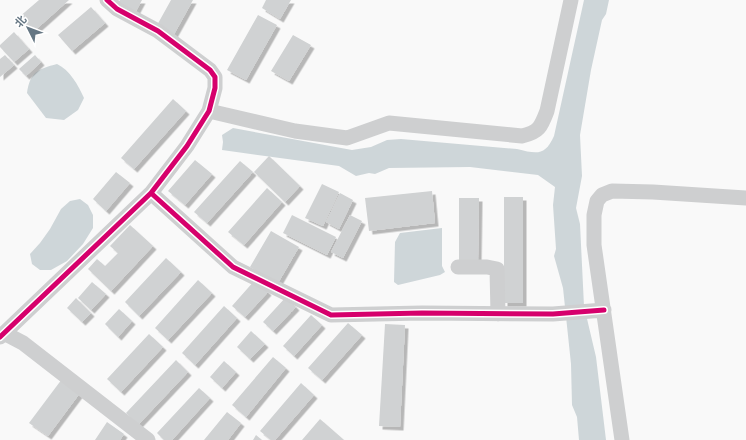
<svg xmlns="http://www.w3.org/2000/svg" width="746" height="440" font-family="'Source Sans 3','Noto Sans SC',sans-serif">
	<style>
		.water { fill: #ced6d9 }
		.building { fill: #d0d2d3; filter: url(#shadow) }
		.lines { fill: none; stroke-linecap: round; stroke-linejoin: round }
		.minor { stroke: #cecfd0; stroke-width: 15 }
		.cycleway-casing { stroke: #fff; stroke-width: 8 }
		.cycleway { stroke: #d6006c; stroke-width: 5 }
	</style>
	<defs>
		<filter id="shadow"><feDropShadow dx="3.5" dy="3.5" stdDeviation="0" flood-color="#0004"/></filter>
	</defs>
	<rect width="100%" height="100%" fill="#f9f9f9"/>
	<!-- water -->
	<path class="water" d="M 584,0 L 609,0 L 606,14 L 602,20 L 591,70 L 580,135 L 582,176 L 576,208 L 580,224 L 584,306 L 596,357 L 606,440 L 579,440 L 577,417 L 572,405 L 571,364 L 563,288 L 554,256 L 556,249 L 553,205 L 555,187 L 538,175 L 470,167 L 389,168 L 375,174 L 369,173 L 356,176 L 339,166 L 222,150 L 223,142 L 222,135 L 233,128 L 352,150 L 371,147 L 387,140 L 401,139 L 517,149 C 537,154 545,156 554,136 Z
		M 57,64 C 70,70 78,85 84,98 L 78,110 L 64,120 L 46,118 L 27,93 C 30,72 38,69 57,64 Z
		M 80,199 L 88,205 L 93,215 L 93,228 L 83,244 L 67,261 L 51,270 L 40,270 L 32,264 L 30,254 L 40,243 L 50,229 L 61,209 L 70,201 Z
		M 442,228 L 442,266 L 445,272 L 440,275 L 398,285 L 394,282 L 395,242 L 400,233 Z"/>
	<!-- building -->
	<path class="building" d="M 39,0 L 69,0 L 32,33 L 18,18 Z
		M 120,0 L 142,0 L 135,13 L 118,3 Z
		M 171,0 L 193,0 L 173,36 L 156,27 Z
		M 266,0 L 291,0 L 280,19 L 262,8 Z
		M 91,7 L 105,23 L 72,51 L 58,35 Z
		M 258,15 L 277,25 L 246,80 L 227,70 Z
		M 14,32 L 29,49 L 14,62 L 0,47 L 0,45 Z
		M 293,35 L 311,45 L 289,81 L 271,71 Z
		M 5,55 L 14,65 L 0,77 L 0,59 Z
		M 35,55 L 41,62 L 26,76 L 19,69 Z
		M 173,99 L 186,111 L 134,169 L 121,158 Z
		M 269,156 L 300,186 L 285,202 L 254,172 Z
		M 195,160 L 212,174 L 185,205 L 168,191 Z
		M 240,161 L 253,172 L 207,223 L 194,212 Z
		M 116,172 L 130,183 L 106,211 L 93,199 Z
		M 322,184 L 339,192 L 323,226 L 305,218 Z
		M 267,188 L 282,202 L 244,245 L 228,232 Z
		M 432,191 L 435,223 L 369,231 L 365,198 Z
		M 340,193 L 353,200 L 339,229 L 326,222 Z
		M 504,197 L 523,197 L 523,303 L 504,303 Z
		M 459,198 L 479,198 L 478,261 L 459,261 Z
		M 292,215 L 336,237 L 327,255 L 283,233 Z
		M 350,215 L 362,221 L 343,258 L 331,252 Z
		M 130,225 L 153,246 L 111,291 L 88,269 L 97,259 L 105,266 L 118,253 L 110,246 Z
		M 271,231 L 299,247 L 278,283 L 250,267 Z
		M 166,258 L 181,272 L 139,316 L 125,302 Z
		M 198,280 L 212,293 L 168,340 L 155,328 Z
		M 255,280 L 268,292 L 245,317 L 232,306 Z
		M 92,282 L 106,294 L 91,310 L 78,298 Z
		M 286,297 L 296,307 L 273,331 L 263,322 Z
		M 76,298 L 91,313 L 82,322 L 67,308 Z
		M 224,306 L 237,318 L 195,365 L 182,353 Z
		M 119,309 L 132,321 L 118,337 L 105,324 Z
		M 311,315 L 322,325 L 294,356 L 283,346 Z
		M 348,323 L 362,335 L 322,380 L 308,368 Z
		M 385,324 L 405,325 L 400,427 L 379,426 Z
		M 251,331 L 265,344 L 250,359 L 237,347 Z
		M 149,334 L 163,347 L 121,392 L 107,379 Z
		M 273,357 L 286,368 L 246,417 L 232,405 Z
		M 176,360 L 188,372 L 138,425 L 126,413 Z
		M 224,361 L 236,372 L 222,388 L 210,377 Z
		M 62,379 L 80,393 L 48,436 L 29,423 Z
		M 301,383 L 314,395 L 275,440 L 271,440 L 260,431 Z
		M 199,388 L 210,398 L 172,440 L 164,440 L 157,433 Z
		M 227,412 L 241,423 L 228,440 L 204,440 Z
		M 320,419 L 344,440 L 302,440 Z
		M 107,422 L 124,434 L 120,440 L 95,440 Z
		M 256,435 L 262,440 L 253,440 Z"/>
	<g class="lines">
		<!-- minor -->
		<path class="minor" d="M 209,111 L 295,131 L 347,138 L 389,123 L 522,136 C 539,132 541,127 547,111 L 571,0
			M 151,193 L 233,267 L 331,315 L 422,313 L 553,314 L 604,310
			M 458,267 L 487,267 L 497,269 L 498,314
			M 4,333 L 23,343 L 148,440
			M 0,337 L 151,193 L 187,146 L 209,111 L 215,88 L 215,77 L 210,70 L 158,31 L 117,9 L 107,0
			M 622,440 L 594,245 L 594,215 L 597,201 L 602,195 L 612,191 L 653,192 L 746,198"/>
		<!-- cycleway casing -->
		<g class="cycleway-casing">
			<path id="cycleway" d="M 151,193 L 233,267 L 331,315 L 422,313 L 553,314 L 604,310
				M 0,337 L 151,193 L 187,146 L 209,111 L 215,88 L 215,77 L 210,70 L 158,31 L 117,9 L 107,0"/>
		</g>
		<!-- cycleway -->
		<use href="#cycleway" class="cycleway"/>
	</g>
	<!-- north arrow -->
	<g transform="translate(28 28) rotate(312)" stroke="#ffffff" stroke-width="3" paint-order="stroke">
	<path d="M0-3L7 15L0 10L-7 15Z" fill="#657683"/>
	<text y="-6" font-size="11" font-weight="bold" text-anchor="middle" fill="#657683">北</text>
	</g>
</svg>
